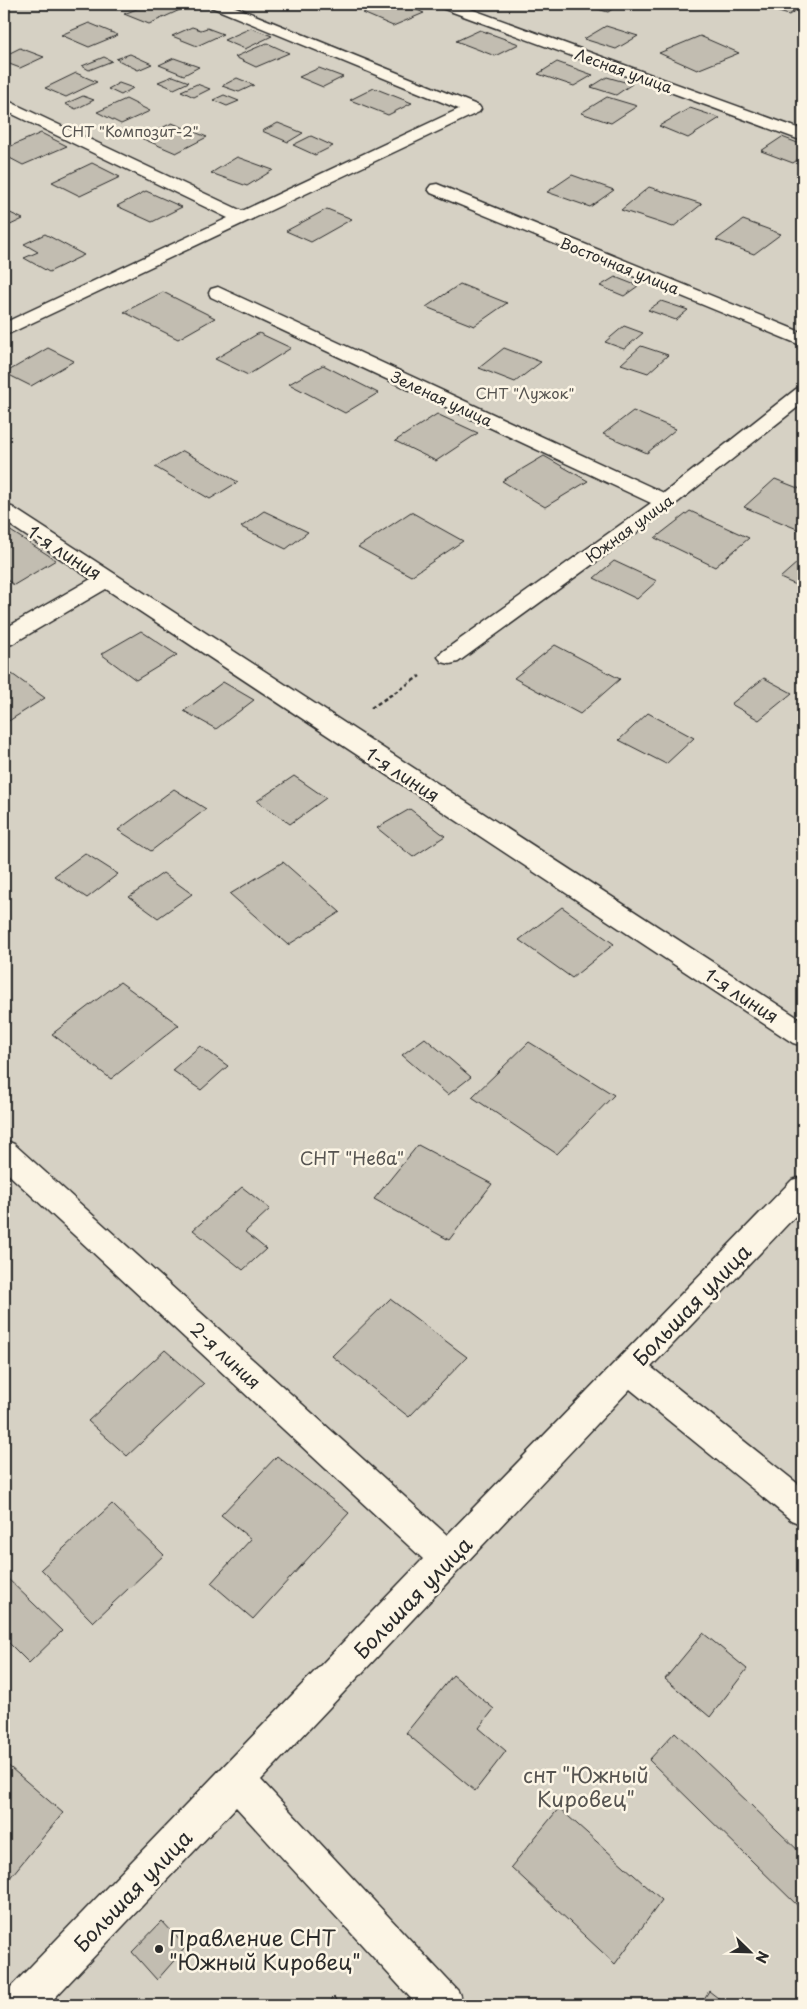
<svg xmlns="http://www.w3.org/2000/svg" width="807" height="2009" font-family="'Playpen Sans',sans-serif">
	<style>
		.green { fill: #d6d1c4; stroke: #807e78 }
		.building { fill: #c2bdb1; stroke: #2b2b2b }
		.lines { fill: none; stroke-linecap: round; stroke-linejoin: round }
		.minor-casing { stroke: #2b2b2b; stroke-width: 3 }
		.path { stroke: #2b2b2b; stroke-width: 2.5; stroke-dasharray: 4 3; stroke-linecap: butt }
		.minor { fill: #fcf5e5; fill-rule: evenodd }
		.poi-dot { fill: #2b2b2b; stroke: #fcf5e5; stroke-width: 2 }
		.labels { text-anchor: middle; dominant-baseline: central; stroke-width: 5; stroke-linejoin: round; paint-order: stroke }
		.far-street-label { font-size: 15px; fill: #2b2b2b; stroke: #fcf5e5 }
		.far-park-label { font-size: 15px; fill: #565451; stroke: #fcf5e5 }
		.street-label { font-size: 18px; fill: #2b2b2b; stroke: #fcf5e5 }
		.park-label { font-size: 18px; fill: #565451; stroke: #fcf5e5 }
		.near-street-label { font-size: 21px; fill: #2b2b2b; stroke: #fcf5e5 }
		.near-park-label { font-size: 21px; fill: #565451; stroke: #fcf5e5 }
		.near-poi-label { font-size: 21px; fill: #2b2b2b; stroke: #fcf5e5; text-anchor: start }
	</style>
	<rect width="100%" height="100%" fill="#f4edde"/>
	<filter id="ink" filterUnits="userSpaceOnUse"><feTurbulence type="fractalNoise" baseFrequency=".02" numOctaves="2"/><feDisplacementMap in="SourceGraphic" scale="10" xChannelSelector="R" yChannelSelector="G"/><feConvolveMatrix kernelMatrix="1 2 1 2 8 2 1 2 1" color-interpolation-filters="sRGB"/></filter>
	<g filter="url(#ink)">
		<!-- green -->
		<path class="green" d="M 4,4 L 803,4 L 803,2005 L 4,2005 Z"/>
		<!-- building -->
		<path class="building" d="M 149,4 L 167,4 L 182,9 L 149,24 L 124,14 Z
			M 385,4 L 403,4 L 424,13 L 393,26 L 363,13 Z
			M 580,4 L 620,4 L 608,12 Z
			M 721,4 L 747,4 L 739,9 Z
			M 761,4 L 803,4 L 803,5 L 789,15 L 758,6 Z
			M 89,23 L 118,35 L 89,47 L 61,35 Z
			M 606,26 L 638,36 L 616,49 L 584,39 Z
			M 192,27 L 201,30 L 207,28 L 223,34 L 197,46 L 172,36 Z
			M 251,28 L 272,36 L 245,49 L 224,40 Z
			M 480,30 L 519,44 L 495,56 L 456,41 Z
			M 700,36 L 739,53 L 697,70 L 659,53 Z
			M 267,43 L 289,53 L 256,67 L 235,57 Z
			M 20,48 L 44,57 L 20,68 L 4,62 L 4,56 Z
			M 130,54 L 152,64 L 138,70 L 116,59 Z
			M 104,57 L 112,61 L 89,70 L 82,66 Z
			M 174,58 L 199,67 L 184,75 L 159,65 Z
			M 557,62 L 593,75 L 574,86 L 538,74 Z
			M 319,68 L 343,77 L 323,87 L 299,77 Z
			M 76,73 L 97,82 L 66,97 L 45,88 Z
			M 173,76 L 189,82 L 174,89 L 158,82 Z
			M 607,77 L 632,84 L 616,95 L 591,87 Z
			M 237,78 L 254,85 L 239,92 L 222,86 Z
			M 119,83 L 133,88 L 121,95 L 108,89 Z
			M 197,84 L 210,89 L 194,97 L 181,91 Z
			M 374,88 L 412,103 L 388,115 L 350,100 Z
			M 224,95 L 239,101 L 227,106 L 213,100 Z
			M 83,96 L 94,100 L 76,109 L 65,104 Z
			M 607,97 L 637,106 L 611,123 L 581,113 Z
			M 126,99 L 150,111 L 121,124 L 97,112 Z
			M 690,108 L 720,118 L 688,138 L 659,126 Z
			M 172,123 L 207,137 L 176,153 L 141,138 Z
			M 278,123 L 303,133 L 288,142 L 262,131 Z
			M 41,133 L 67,146 L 23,165 L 4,155 L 4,149 Z
			M 311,136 L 333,146 L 315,155 L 293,145 Z
			M 782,137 L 803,145 L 803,156 L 793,163 L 761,151 Z
			M 237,157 L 273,170 L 247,186 L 211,173 Z
			M 92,163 L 120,177 L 80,196 L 52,182 Z
			M 572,175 L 614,190 L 590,207 L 547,192 Z
			M 649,187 L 702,204 L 673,227 L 621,210 Z
			M 146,191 L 182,207 L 152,222 L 117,206 Z
			M 327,209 L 352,219 L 311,242 L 286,231 Z
			M 4,210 L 23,219 L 4,228 Z
			M 743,220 L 781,234 L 754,254 L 716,240 Z
			M 45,234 L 84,255 L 49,272 L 24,258 L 38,252 L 24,244 Z
			M 615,277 L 638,286 L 624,296 L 600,286 Z
			M 460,284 L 507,303 L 474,326 L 426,307 Z
			M 163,292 L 215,318 L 178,339 L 124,312 Z
			M 661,301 L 688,310 L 676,320 L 648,310 Z
			M 624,326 L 643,333 L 624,349 L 605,342 Z
			M 259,333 L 291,348 L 248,375 L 215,359 Z
			M 641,346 L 668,355 L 648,373 L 621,364 Z
			M 48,348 L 74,361 L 31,386 L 5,373 Z
			M 504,348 L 541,362 L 515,382 L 479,368 Z
			M 323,365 L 378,393 L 345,413 L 289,384 Z
			M 633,411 L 676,429 L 647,453 L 603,434 Z
			M 437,414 L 478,433 L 436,461 L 395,441 Z
			M 183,451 L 238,482 L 210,499 L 155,467 Z
			M 544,456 L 588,481 L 545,507 L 502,481 Z
			M 775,479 L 803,490 L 802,531 L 744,507 Z
			M 264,511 L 308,532 L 286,549 L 241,527 Z
			M 690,511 L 749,538 L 715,567 L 655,538 Z
			M 411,512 L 463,541 L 411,576 L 358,547 Z
			M 9,530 L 56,560 L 14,585 L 4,578 L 4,533 Z
			M 614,561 L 657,581 L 637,599 L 594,578 Z
			M 798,562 L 803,564 L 803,588 L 780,578 Z
			M 141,631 L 177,655 L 136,680 L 101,654 Z
			M 555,645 L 620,679 L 580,714 L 514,678 Z
			M 12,674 L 45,698 L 4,724 L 4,679 Z
			M 764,678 L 792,693 L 759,720 L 731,704 Z
			M 223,682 L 254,700 L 216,729 L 184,711 Z
			M 648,713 L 694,738 L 666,764 L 619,740 Z
			M 294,776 L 326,798 L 290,824 L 257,801 Z
			M 174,789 L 206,809 L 151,851 L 118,830 Z
			M 410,809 L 445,836 L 413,857 L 377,828 Z
			M 85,853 L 118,874 L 87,898 L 54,876 Z
			M 283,862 L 340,912 L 288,945 L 230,894 Z
			M 163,873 L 192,894 L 158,918 L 129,897 Z
			M 562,907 L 614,944 L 572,978 L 519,940 Z
			M 120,982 L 179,1025 L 111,1079 L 52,1034 Z
			M 425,1038 L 471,1077 L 448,1095 L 402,1055 Z
			M 529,1042 L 614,1095 L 557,1154 L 472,1097 Z
			M 200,1046 L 228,1066 L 201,1090 L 172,1070 Z
			M 418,1145 L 492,1184 L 449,1240 L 374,1199 Z
			M 242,1187 L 270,1209 L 245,1232 L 266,1249 L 243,1270 L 193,1230 Z
			M 390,1299 L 467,1357 L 409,1417 L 332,1356 Z
			M 165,1350 L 204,1384 L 127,1456 L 88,1421 Z
			M 277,1456 L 349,1513 L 253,1619 L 211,1583 L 251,1539 L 221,1515 Z
			M 112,1504 L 164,1555 L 93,1622 L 41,1569 Z
			M 4,1575 L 62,1631 L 29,1663 L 4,1638 Z
			M 703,1633 L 747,1669 L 710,1717 L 665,1679 Z
			M 453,1675 L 494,1709 L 479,1728 L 506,1751 L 475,1791 L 406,1733 Z
			M 675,1732 L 803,1855 L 802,1910 L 649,1760 Z
			M 4,1762 L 63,1813 L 4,1885 Z
			M 559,1808 L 662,1900 L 615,1964 L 511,1867 Z
			M 162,1921 L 186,1947 L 157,1980 L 132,1952 Z
			M 709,1991 L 727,2005 L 700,2005 Z
			M 334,1997 L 342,2005 L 327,2005 Z"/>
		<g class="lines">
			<!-- minor casing -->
			<g class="minor-casing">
				<path id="minor" d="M 209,4 L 228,4 L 479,106 L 481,109 L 479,112 L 4,336 L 4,323 L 228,218 L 4,110 L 4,99 L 242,211 L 459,109 L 211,7 Z
					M 437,4 L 457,4 L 803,130 L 803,141 L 439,7 Z
					M 437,184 L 803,333 L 803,346 L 431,193 L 428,189 L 431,185 Z
					M 218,287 L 664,493 L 796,389 L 803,387 L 803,403 L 673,506 L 458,662 L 450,664 L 442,662 L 438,657 L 442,652 L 651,503 L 211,297 L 209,293 L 211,289 Z
					M 4,506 L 12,507 L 803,1021 L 803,1046 L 793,1043 L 106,589 L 12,644 L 4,646 L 4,629 L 91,579 L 4,521 Z
					M 4,1140 L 14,1144 L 447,1535 L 792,1180 L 803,1177 L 803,1208 L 651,1367 L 803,1488 L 803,1525 L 791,1520 L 630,1389 L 261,1780 L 458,1991 L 464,2005 L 417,2005 L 236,1807 L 48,2005 L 4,2005 L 7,1991 L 423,1559 L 4,1170 Z"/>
			</g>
			<!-- path -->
			<path class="path" d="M 371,708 L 420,676"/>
			<!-- minor -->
			<use href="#minor" class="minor"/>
		</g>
	</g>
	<!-- markers -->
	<circle class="poi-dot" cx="159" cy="1949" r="5"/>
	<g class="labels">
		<!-- far-street labels -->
		<g class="far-street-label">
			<text transform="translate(624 70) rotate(20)">Лесная улица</text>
			<text transform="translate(620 265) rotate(22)">Восточная улица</text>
			<text transform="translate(442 398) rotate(25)">Зеленая улица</text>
			<text transform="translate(629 528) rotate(-36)">Южная улица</text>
		</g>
		<!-- far-park labels -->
		<g class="far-park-label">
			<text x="130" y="130">СНТ "Композит-2"</text>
			<text x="525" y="392">СНТ "Лужок"</text>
		</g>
		<!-- street labels -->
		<g class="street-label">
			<text transform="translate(65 552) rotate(33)">1-я линия</text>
			<text transform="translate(403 774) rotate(33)">1-я линия</text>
			<text transform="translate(742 995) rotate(33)">1-я линия</text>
			<text transform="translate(226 1355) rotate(43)">2-я линия</text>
		</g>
		<!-- park labels -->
		<g class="park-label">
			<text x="352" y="1157">СНТ "Нева"</text>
		</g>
		<!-- near-street labels -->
		<g class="near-street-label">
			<text transform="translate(691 1304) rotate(-46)">Большая улица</text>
			<text transform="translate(412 1597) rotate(-46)">Большая улица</text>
			<text transform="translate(132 1890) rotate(-46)">Большая улица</text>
		</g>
		<!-- near-park labels -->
		<g class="near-park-label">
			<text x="586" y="1774">снт "Южный<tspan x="586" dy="24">Кировец"</tspan></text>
		</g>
		<!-- near-poi labels -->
		<g class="near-poi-label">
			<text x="169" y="1937">Правление СНТ<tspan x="169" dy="24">"Южный Кировец"</tspan></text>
		</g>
	</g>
	<!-- margin -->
	<rect width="807" height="2009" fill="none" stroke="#fcf5e5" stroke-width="20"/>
	<rect x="10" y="10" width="787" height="1989" fill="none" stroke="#2b2b2b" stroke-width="2" filter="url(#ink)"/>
	<!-- north arrow -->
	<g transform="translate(750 1952) rotate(113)" stroke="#fcf5e5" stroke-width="4" paint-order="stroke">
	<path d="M0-4L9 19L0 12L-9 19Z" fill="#2b2b2b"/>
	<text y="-8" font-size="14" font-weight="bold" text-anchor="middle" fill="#2b2b2b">N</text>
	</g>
</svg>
